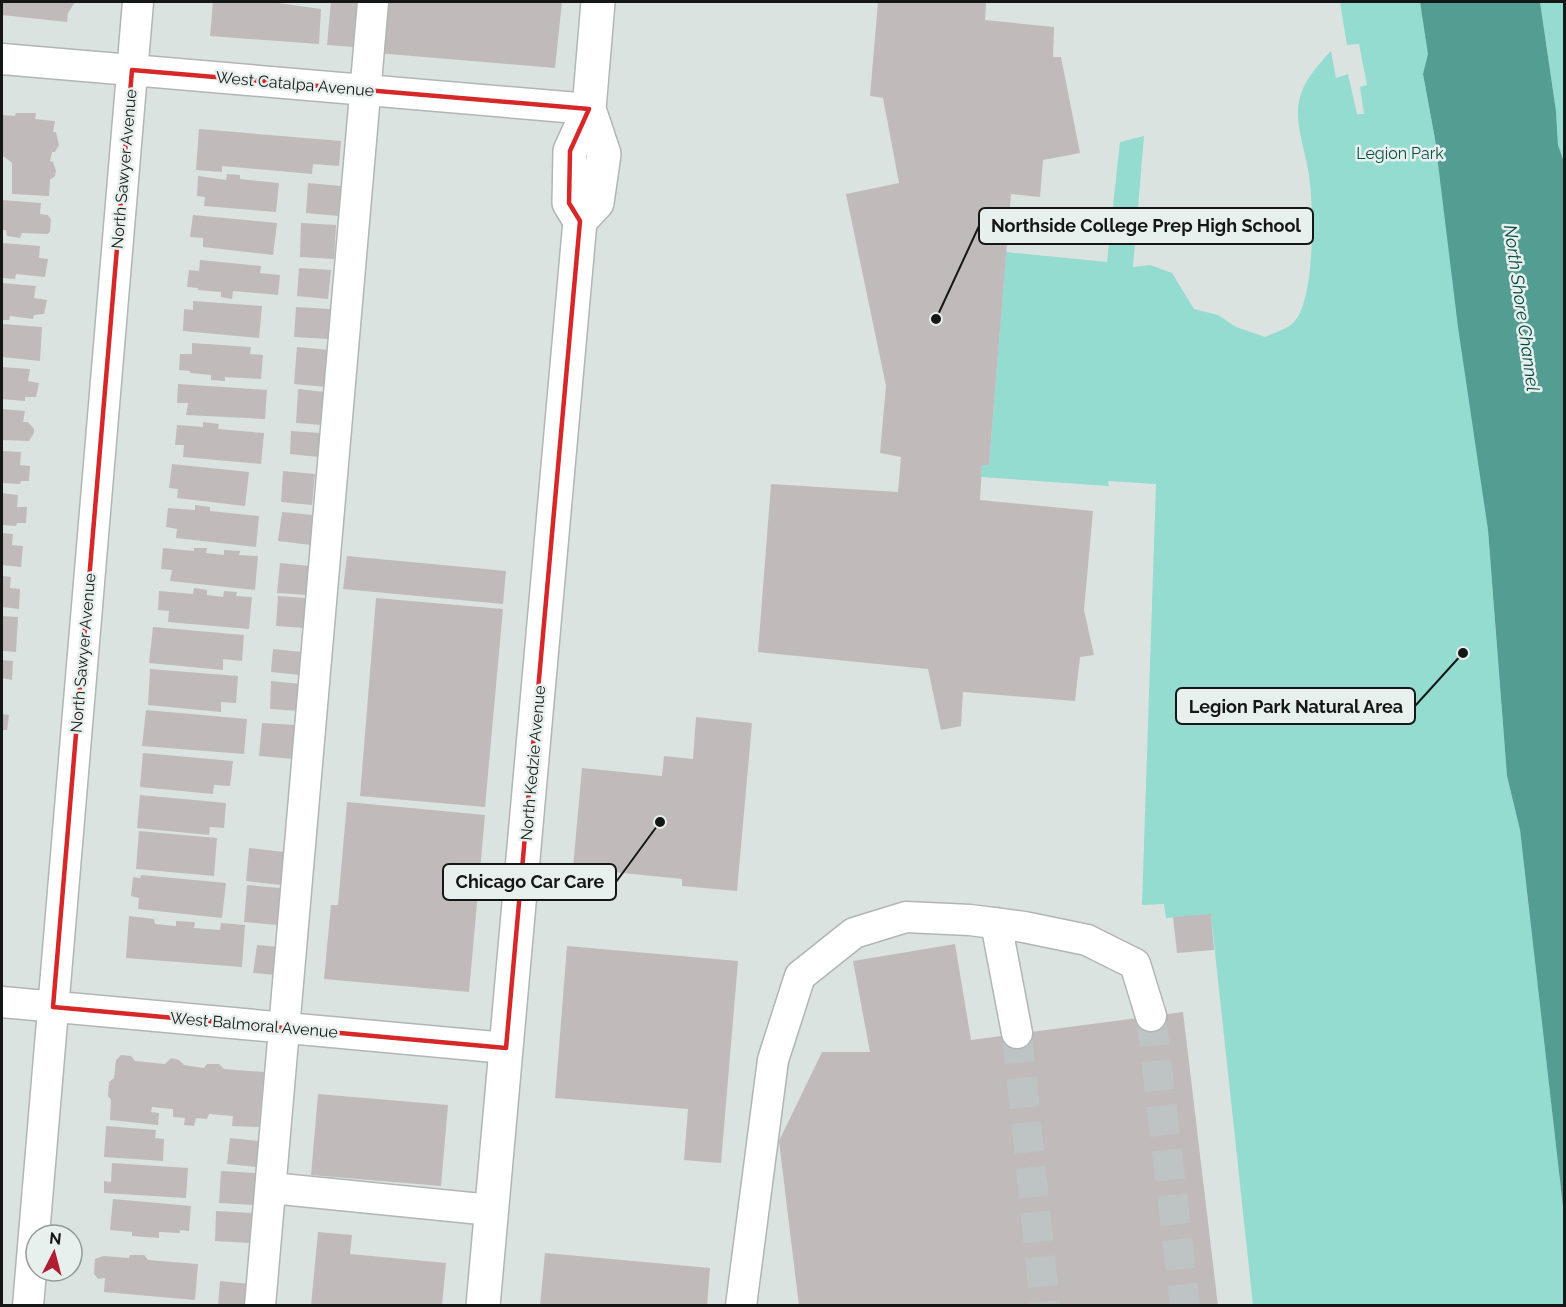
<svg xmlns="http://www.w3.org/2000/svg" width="1566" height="1307" font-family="Raleway,sans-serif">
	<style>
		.green { fill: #94dbd0 }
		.water { fill: #549d93 }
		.building { fill: #c1baba }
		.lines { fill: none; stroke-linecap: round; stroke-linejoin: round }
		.minor-tunnel { stroke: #bdc4c3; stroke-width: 30; stroke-dasharray: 30 15; stroke-linecap: butt }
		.minor-casing { stroke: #afb6b4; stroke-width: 33 }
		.major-casing { stroke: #afb6b4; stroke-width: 36 }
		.minor { stroke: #fff; stroke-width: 30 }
		.major { stroke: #fff; stroke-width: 33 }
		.marked { fill: none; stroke: #d62828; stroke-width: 4.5; stroke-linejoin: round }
		.labels { text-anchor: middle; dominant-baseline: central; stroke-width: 5; stroke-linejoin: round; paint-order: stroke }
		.street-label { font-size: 16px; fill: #141716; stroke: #e8f0ee }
		.park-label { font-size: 16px; fill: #0a4d46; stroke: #e8f0ee }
		.water-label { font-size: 18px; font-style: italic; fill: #034841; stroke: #e8f0ee }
		.leader { fill: none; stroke: #141716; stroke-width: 2 }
		.callout-dot { fill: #141716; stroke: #e8f0ee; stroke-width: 2 }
		.callout { fill: #e8f0ee; stroke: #141716; stroke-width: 2 }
		.callout-label { font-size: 18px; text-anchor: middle; font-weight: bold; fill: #141716 }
	</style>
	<rect width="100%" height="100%" fill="#dbe3e1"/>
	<!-- green -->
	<path class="green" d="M 1340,2 L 1420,2 L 1429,54 L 1423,74 L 1435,139 L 1488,530 L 1507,776 L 1520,830 L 1564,1216 L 1564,1305 L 1253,1305 L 1211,915 L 1166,918 L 1164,904 L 1142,905 L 1156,484 L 1108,481 L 1109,486 L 981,477 L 982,465 L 989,465 L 1006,252 L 1107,262 L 1120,142 L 1144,136 L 1133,267 L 1150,265 L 1172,273 L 1194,309 L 1218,315 L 1236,327 L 1265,337 C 1273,333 1288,329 1294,322 C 1316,299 1314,200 1308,169 C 1304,147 1295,123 1299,101 C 1303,81 1318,65 1331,51 L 1336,78 L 1348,74 L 1357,114 L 1364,114 L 1360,87 L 1367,85 L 1359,44 L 1347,45 Z
		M 1540,2 L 1564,2 L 1564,162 L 1558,145 L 1556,111 Z"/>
	<!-- water -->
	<path class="water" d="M 1420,2 L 1540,2 L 1556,111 L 1558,145 L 1564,162 L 1564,1216 L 1520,830 L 1507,776 L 1488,530 L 1458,327 L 1435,139 L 1423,74 L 1428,54 Z"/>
	<!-- building -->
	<path class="building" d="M 2,2 L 75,2 L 68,13 L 67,22 L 2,15 Z
		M 213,2 L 271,2 L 321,9 L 319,44 L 210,36 Z
		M 331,2 L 358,2 L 354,47 L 327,45 Z
		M 382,2 L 562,2 L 555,68 L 377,53 Z
		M 878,2 L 986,2 L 985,20 L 1054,27 L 1053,57 L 1061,57 L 1080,153 L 1043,160 L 1040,197 L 1011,194 L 989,465 L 982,465 L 980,500 L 1093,511 L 1084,610 L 1094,655 L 1080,657 L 1075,701 L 963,692 L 961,726 L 941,730 L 928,669 L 758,652 L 771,484 L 898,492 L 901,457 L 880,453 L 886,386 L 846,194 L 899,183 L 883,98 L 870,96 Z
		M 16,113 L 36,113 L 35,119 L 55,121 L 53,132 L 56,132 L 59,145 L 55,152 L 52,152 L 50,161 L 53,162 L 56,171 L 55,176 L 50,180 L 49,196 L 12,194 L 12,163 L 2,155 L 2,115 L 15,116 Z
		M 199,129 L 341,141 L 339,166 L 313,164 L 312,174 L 222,166 L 222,172 L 196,170 Z
		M 227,174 L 240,175 L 240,179 L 279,183 L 276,212 L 204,206 L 205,197 L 197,196 L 198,176 L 226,180 Z
		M 308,183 L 341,186 L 338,216 L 306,213 Z
		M 2,200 L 41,203 L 40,214 L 48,215 L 51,220 L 50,231 L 48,234 L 22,233 L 20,238 L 7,236 L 6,230 L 2,230 Z
		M 193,215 L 277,223 L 273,255 L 203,247 L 203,238 L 190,237 Z
		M 301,223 L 336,225 L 334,259 L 300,257 Z
		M 2,243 L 40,246 L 39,258 L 48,259 L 45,277 L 16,274 L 15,279 L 2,278 Z
		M 200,260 L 261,266 L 260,273 L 280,275 L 278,295 L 233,291 L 232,299 L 221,297 L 221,292 L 198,290 L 198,288 L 187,287 L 189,270 L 199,271 Z
		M 299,268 L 331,270 L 328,299 L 297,296 Z
		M 2,283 L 36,286 L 34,298 L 47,300 L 44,314 L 34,315 L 33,319 L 10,316 L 9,320 L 2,320 Z
		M 193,301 L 262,306 L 259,338 L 183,331 L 184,309 L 193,310 Z
		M 296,307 L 330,309 L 328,339 L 294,337 Z
		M 2,324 L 42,327 L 40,361 L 2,357 Z
		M 192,343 L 251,347 L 250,354 L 263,355 L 261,379 L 225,377 L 225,381 L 211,380 L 211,375 L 190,373 L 190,371 L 179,370 L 180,354 L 192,354 Z
		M 297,347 L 329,350 L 326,387 L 294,384 Z
		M 2,367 L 30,369 L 28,381 L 39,383 L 36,397 L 25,397 L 25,401 L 2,399 Z
		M 178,384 L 267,390 L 265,419 L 186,415 L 188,403 L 177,403 Z
		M 298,389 L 325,392 L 322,425 L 296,423 Z
		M 2,409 L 25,411 L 23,422 L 28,422 L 34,429 L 34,433 L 29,441 L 2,440 Z
		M 203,422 L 219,424 L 218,429 L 264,433 L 261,464 L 183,457 L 184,445 L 175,445 L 177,425 L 203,427 Z
		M 291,431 L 321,433 L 319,457 L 290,454 Z
		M 2,451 L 21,452 L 20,465 L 30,466 L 29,481 L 21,481 L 20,484 L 2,483 Z
		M 172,464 L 249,472 L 245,506 L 177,498 L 178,489 L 169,488 Z
		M 283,471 L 315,474 L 312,505 L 281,502 Z
		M 2,493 L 18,495 L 17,507 L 27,507 L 26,523 L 17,523 L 16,526 L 2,525 Z
		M 195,505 L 210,507 L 210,511 L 259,516 L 256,547 L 176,538 L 177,529 L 166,527 L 168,508 L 195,510 Z
		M 282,512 L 313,515 L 311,545 L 278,541 Z
		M 2,533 L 13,534 L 12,545 L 23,546 L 21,567 L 2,565 Z
		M 163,548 L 194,551 L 194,548 L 207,548 L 206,553 L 224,555 L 224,550 L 240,551 L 239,555 L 258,556 L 255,590 L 170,581 L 172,570 L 161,569 Z
		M 347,556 L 506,571 L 503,604 L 343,589 Z
		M 280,563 L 310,566 L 307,595 L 277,593 Z
		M 2,576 L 11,577 L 10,588 L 20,589 L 19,609 L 2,607 Z
		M 194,588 L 207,590 L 207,595 L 223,597 L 224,591 L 237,592 L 236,596 L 252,597 L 249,629 L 168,622 L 169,611 L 158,610 L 159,591 L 193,594 Z
		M 278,596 L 306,598 L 304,628 L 276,626 Z
		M 376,598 L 503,609 L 485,807 L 360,796 Z
		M 2,616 L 18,617 L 16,652 L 2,651 Z
		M 153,627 L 244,635 L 242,661 L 223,659 L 223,670 L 149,663 Z
		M 273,649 L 302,652 L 300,675 L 271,672 Z
		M 2,660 L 13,661 L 12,680 L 2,678 Z
		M 150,669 L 238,676 L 236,703 L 221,702 L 221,712 L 148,705 Z
		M 271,681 L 301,684 L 300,711 L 270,709 Z
		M 146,710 L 247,719 L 244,754 L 142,746 Z
		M 2,714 L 9,715 L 7,730 L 2,730 Z
		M 696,717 L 752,723 L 737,891 L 682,886 L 682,879 L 573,868 L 582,768 L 662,776 L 664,756 L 693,759 Z
		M 262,723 L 296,725 L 294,759 L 259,756 Z
		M 143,753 L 233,761 L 230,786 L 214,785 L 213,794 L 140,787 Z
		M 140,795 L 226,803 L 224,828 L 210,827 L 209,835 L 137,828 Z
		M 347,802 L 485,815 L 469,992 L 324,979 L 331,905 L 338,905 Z
		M 139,831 L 217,838 L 214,876 L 136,869 Z
		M 249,848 L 284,852 L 281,885 L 246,881 Z
		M 141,875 L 226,883 L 222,918 L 138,909 L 139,898 L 131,896 L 133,877 L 140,878 Z
		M 247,885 L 280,888 L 278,925 L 244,922 Z
		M 1211,914 L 1214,950 L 1177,953 L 1173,917 Z
		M 129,916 L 154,919 L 155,924 L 176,926 L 176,921 L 195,922 L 194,928 L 220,930 L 221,923 L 245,925 L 242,967 L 126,958 Z
		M 955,944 L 971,1040 L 1183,1012 L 1218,1306 L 799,1306 L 779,1141 L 822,1052 L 870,1052 L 853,961 Z
		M 257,945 L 279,947 L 275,975 L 253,973 Z
		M 567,946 L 738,961 L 721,1163 L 684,1160 L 688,1109 L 555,1098 Z
		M 121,1055 L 131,1056 L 135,1061 L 165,1064 L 171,1058 L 179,1060 L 184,1065 L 204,1068 L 207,1064 L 219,1064 L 224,1069 L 264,1072 L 259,1127 L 232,1126 L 233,1116 L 209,1114 L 207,1119 L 196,1118 L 194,1126 L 184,1125 L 185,1118 L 173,1117 L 173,1109 L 152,1107 L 151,1112 L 159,1113 L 158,1125 L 110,1120 L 111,1100 L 108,1096 L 109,1082 L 114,1078 L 116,1060 Z
		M 318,1094 L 448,1105 L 441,1186 L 311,1175 Z
		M 106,1126 L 156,1130 L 155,1138 L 164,1139 L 163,1161 L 104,1157 Z
		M 230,1138 L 259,1141 L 257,1167 L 227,1164 Z
		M 112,1163 L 188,1168 L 186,1198 L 104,1193 L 104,1181 L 111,1182 Z
		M 221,1171 L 256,1173 L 254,1205 L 219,1203 Z
		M 113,1199 L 191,1206 L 189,1231 L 180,1230 L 180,1233 L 159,1232 L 159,1238 L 132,1236 L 132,1232 L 110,1230 Z
		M 216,1211 L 252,1213 L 250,1243 L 215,1241 Z
		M 318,1232 L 352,1235 L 350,1254 L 446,1263 L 442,1306 L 311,1306 Z
		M 545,1253 L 710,1268 L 707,1306 L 540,1306 Z
		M 130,1255 L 144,1255 L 148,1260 L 198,1264 L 195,1300 L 104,1292 L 105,1278 L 98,1279 L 94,1274 L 95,1259 L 103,1256 L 129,1258 Z
		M 220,1281 L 250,1284 L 248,1306 L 218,1306 Z"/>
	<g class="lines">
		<!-- minor-tunnel -->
		<path class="minor-tunnel" d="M 1151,1016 L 1185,1306
			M 1017,1033 L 1045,1306"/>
		<!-- minor casing -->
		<g class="minor-casing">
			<path id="minor" d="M 2,59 L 589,109
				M 996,923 L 1017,1033
				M 2,1002 L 506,1048
				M 271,1188 L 491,1210
				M 28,1306 L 138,2
				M 260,1306 L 373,2
				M 741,1306 L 773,1060 L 800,976 L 854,933 L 906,917 L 970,920 L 1024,927 L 1087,940 L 1135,964 L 1151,1016"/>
		</g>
		<!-- major casing -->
		<g class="major-casing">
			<path id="major" d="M 580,221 L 597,203 L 604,154 L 589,109
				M 483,1306 L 580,221 L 569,203 L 570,151 L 589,109 L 598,2"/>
		</g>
		<!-- minor -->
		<use href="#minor" class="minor"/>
		<!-- major -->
		<use href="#major" class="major"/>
	</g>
	<!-- marked area -->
	<path class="marked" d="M 132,70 L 589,109 L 570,151 L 569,203 L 580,221 L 506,1048 L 53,1007 Z"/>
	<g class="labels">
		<!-- street labels -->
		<g class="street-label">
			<text transform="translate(295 84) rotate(5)">West Catalpa Avenue</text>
			<text transform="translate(124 169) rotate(-85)">North Sawyer Avenue</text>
			<text transform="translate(83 653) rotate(-85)">North Sawyer Avenue</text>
			<text transform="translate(533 763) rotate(-85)">North Kedzie Avenue</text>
			<text transform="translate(254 1025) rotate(5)">West Balmoral Avenue</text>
		</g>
		<!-- park labels -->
		<g class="park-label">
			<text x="1400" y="153">Legion Park</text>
		</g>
		<!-- water labels -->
		<g class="water-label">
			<text transform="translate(1522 308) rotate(82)">North Shore Channel</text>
		</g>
	</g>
	<!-- callouts -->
	<path class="leader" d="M936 319L979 226M1463 653L1415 706M660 822L616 882"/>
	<g class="callout-dot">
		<circle cx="936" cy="319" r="6"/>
		<circle cx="1463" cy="653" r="6"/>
		<circle cx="660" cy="822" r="6"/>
	</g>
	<g class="callout">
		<rect x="979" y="208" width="334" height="36" rx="6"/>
		<rect x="1176" y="688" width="239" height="36" rx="6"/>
		<rect x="443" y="864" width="173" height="36" rx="6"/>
	</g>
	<g class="callout-label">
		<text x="1146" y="232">Northside College Prep High School</text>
		<text x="1296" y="713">Legion Park Natural Area</text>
		<text x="530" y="888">Chicago Car Care</text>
	</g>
	<!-- border -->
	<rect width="1566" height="1307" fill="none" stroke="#141716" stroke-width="6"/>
	<!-- north arrow -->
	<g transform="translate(54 1253) rotate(6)"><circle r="28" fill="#e8f0ee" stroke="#939998" stroke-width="1.5"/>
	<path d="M0-4.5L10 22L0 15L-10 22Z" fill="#b01d30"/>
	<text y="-9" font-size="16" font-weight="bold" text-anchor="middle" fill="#141716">N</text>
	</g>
</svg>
